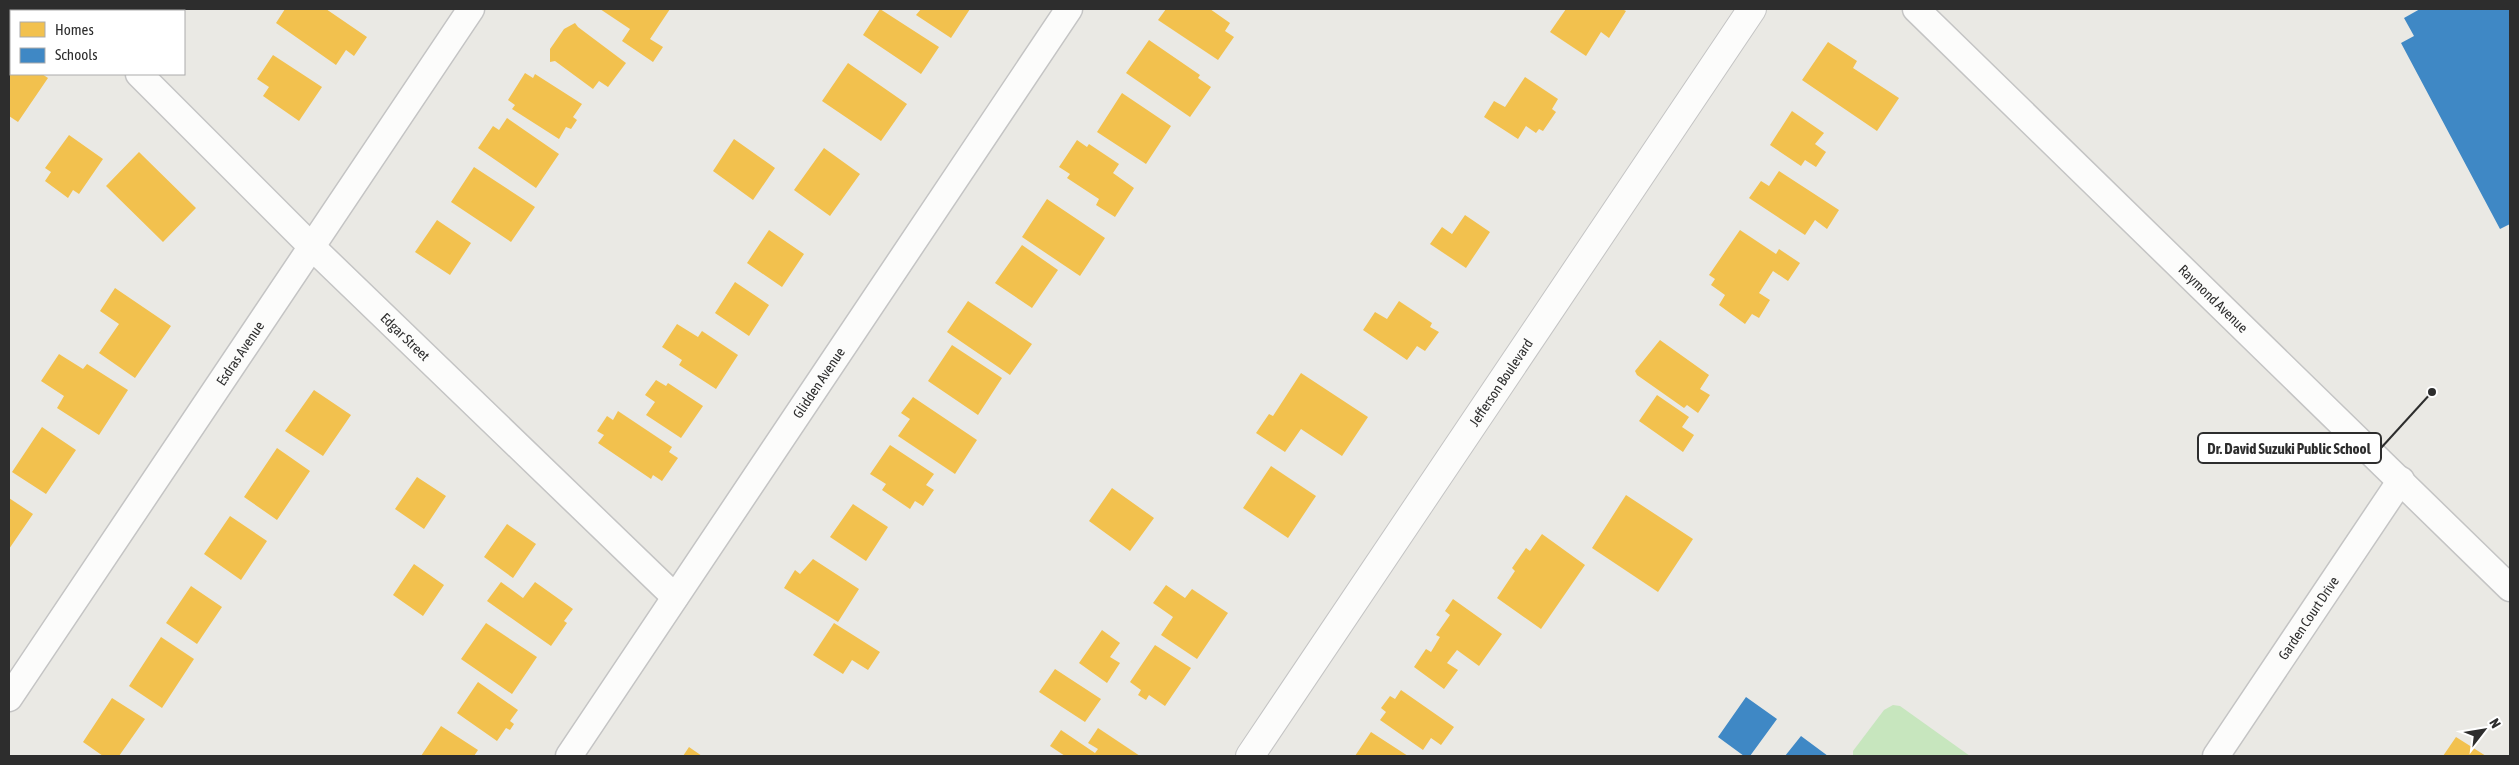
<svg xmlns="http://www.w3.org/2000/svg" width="2519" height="765" font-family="'Asap Condensed',sans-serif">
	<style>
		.green { fill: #c7e6be }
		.homes { fill: #f2c14e }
		.schools { fill: #3f88c5 }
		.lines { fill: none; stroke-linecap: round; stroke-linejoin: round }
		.street-casing { stroke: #c4c4c4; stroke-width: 29 }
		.secondary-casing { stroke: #c4c4c4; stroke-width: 30 }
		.street { stroke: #fcfcfb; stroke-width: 26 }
		.secondary { stroke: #fcfcfb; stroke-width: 28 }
		.labels { text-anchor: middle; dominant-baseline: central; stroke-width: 5; stroke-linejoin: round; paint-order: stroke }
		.street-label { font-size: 14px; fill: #2d2d2d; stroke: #fff }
		.leader { fill: none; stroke: #2d2d2d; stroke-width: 2 }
		.callout-dot { fill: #2d2d2d; stroke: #fff; stroke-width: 2 }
		.callout { fill: #fff; stroke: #2d2d2d; stroke-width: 2 }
		.callout-label { font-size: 15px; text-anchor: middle; font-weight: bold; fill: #2d2d2d }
	</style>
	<rect width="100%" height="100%" fill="#eae9e4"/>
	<!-- green -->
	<path class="green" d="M 1893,705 L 1900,706 L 1970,756 L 1853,756 L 1853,751 L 1884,710 Z"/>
	<!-- homes -->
	<path class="homes" d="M 285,9 L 326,9 L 367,37 L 354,56 L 346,50 L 336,65 L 276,23 Z
		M 600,9 L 670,9 L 650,39 L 663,47 L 653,62 L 622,41 L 630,29 Z
		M 880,9 L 939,47 L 921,74 L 863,35 Z
		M 921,9 L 970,9 L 951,38 L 916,15 Z
		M 1166,9 L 1210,9 L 1230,23 L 1225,31 L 1234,37 L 1218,60 L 1158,20 Z
		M 1566,9 L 1622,9 L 1626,11 L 1609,38 L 1601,32 L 1586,56 L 1550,32 Z
		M 575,23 L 578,27 L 626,63 L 608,87 L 599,81 L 593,89 L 555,61 L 550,62 L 550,49 L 564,29 Z
		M 1149,40 L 1200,75 L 1198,78 L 1211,87 L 1190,117 L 1126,73 Z
		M 1828,42 L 1857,61 L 1853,68 L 1899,98 L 1877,131 L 1802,80 Z
		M 9,52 L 11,53 L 11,74 L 42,74 L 48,78 L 18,122 L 9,116 Z
		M 273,55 L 322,87 L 299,121 L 263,96 L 269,87 L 257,79 Z
		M 848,63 L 907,104 L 881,141 L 822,101 Z
		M 525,73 L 533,78 L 535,74 L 582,104 L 573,117 L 577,120 L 571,129 L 566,127 L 559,139 L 512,109 L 515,105 L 508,100 Z
		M 1525,77 L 1558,99 L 1552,109 L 1556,112 L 1543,131 L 1539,129 L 1536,133 L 1526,126 L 1518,139 L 1484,117 L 1494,101 L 1505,107 Z
		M 1122,93 L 1171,126 L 1146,164 L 1097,132 Z
		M 1792,111 L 1824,133 L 1815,144 L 1826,152 L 1816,167 L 1805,160 L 1801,166 L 1770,145 Z
		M 507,118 L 559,154 L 536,188 L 478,148 L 493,126 L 499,130 Z
		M 69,135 L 103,159 L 79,194 L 73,190 L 68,198 L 45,181 L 51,172 L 45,168 Z
		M 734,139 L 775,168 L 753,200 L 713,171 Z
		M 1077,140 L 1087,147 L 1089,144 L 1119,164 L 1113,173 L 1134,188 L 1115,217 L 1096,205 L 1099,199 L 1067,178 L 1070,174 L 1059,167 Z
		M 824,148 L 860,174 L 830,216 L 794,190 Z
		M 139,152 L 196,208 L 163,242 L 106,186 Z
		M 474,167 L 535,207 L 511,242 L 451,202 Z
		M 1779,171 L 1839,210 L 1827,229 L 1815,220 L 1805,235 L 1749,198 L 1761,181 L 1769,186 Z
		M 1047,199 L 1105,238 L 1080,276 L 1022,237 Z
		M 1465,215 L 1490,232 L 1466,268 L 1430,244 L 1442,227 L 1452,234 Z
		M 437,220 L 471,243 L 450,275 L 415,252 Z
		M 769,230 L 804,254 L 782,287 L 747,263 Z
		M 1740,230 L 1776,254 L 1779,249 L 1800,263 L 1788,281 L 1773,271 L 1759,293 L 1770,300 L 1759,318 L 1752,314 L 1745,324 L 1719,305 L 1725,295 L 1711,285 L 1715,279 L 1709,275 Z
		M 1022,245 L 1058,270 L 1032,308 L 995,283 Z
		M 735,282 L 769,305 L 749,336 L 715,313 Z
		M 115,288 L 171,326 L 135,378 L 99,353 L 119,324 L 100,311 Z
		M 968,301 L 1032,344 L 1010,375 L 947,332 Z
		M 1399,301 L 1432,323 L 1430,327 L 1439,332 L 1425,351 L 1417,346 L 1407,360 L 1363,330 L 1375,312 L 1387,319 Z
		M 677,324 L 698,337 L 702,331 L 738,355 L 716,389 L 679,365 L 682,360 L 662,347 Z
		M 1660,340 L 1709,375 L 1700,389 L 1710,395 L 1698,413 L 1687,405 L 1684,408 L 1637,375 L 1635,371 Z
		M 952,345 L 1002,378 L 978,415 L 928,381 Z
		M 59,354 L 83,369 L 87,364 L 128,390 L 99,435 L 57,408 L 64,396 L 41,381 Z
		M 1301,373 L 1368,417 L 1342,456 L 1301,429 L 1285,452 L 1256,433 L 1269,414 L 1273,416 Z
		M 656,380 L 666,386 L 668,383 L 703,406 L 681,438 L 646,415 L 655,402 L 645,395 Z
		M 314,390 L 351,415 L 323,456 L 285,431 Z
		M 1657,395 L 1689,417 L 1682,427 L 1694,435 L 1683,452 L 1639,421 Z
		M 913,397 L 977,440 L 955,474 L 898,436 L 910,419 L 901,413 Z
		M 618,411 L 672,447 L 669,452 L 678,458 L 662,481 L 653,475 L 651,479 L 598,443 L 604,435 L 597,431 L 607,416 L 613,420 Z
		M 42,427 L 76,450 L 46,494 L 12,472 Z
		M 890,445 L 934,474 L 926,485 L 934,490 L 923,506 L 915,501 L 910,509 L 882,490 L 886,484 L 870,474 Z
		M 277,448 L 310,471 L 277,520 L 244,497 Z
		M 1271,466 L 1316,496 L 1288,538 L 1243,508 Z
		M 417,477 L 446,496 L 424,529 L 395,509 Z
		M 1112,488 L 1154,518 L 1130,551 L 1089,521 Z
		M 1626,495 L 1693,539 L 1658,592 L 1592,548 Z
		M 9,498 L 33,514 L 9,549 Z
		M 853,504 L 888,527 L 866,561 L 830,537 Z
		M 230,516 L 267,541 L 241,580 L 204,554 Z
		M 507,524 L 536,544 L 513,578 L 484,557 Z
		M 1542,534 L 1585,565 L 1541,629 L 1497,598 L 1515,571 L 1512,568 L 1526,548 L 1530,551 Z
		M 813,559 L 859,589 L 838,622 L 784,588 L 795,570 L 800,574 Z
		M 414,564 L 444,585 L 423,616 L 393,595 Z
		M 501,582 L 523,598 L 535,582 L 573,609 L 564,621 L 567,623 L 551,646 L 487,601 Z
		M 1166,585 L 1185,598 L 1192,589 L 1228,613 L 1197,659 L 1161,635 L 1173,617 L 1153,603 Z
		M 191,586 L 222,607 L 197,644 L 166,623 Z
		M 1453,599 L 1502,634 L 1479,666 L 1457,650 L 1447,663 L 1458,670 L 1444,689 L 1414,667 L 1426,649 L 1431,652 L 1440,637 L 1436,635 L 1450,615 L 1445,611 Z
		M 486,623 L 537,657 L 512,694 L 461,659 Z
		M 834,623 L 880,652 L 868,670 L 852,660 L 843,674 L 813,655 Z
		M 1102,630 L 1120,643 L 1110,657 L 1120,663 L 1107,683 L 1079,663 Z
		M 161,637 L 194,659 L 162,708 L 129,686 Z
		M 1155,645 L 1191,668 L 1165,706 L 1149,695 L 1146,700 L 1138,695 L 1141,690 L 1130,682 Z
		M 1055,669 L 1101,699 L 1085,722 L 1039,692 Z
		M 478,682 L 518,710 L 510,721 L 514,724 L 510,730 L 506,728 L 497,741 L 457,713 Z
		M 1401,690 L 1454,727 L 1441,745 L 1431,738 L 1423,750 L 1380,720 L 1386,712 L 1381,708 L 1390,696 L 1395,699 Z
		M 112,698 L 145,719 L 119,756 L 103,756 L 83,742 Z
		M 441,726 L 478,750 L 474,756 L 421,756 Z
		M 1098,728 L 1140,756 L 1065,756 L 1050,746 L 1061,730 L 1095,753 L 1098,749 L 1088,743 Z
		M 1371,732 L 1408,756 L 1355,756 Z
		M 2456,737 L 2486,756 L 2443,756 Z
		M 689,747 L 702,756 L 683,756 Z"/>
	<!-- schools -->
	<path class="schools" d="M 2420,9 L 2510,9 L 2510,224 L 2500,229 L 2401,43 L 2414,36 L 2404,18 Z
		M 1746,697 L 1777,719 L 1750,756 L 1744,756 L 1718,737 Z
		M 1801,736 L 1828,756 L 1785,756 Z"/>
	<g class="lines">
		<!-- street casing -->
		<g class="street-casing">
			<g id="street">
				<path d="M 73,9 L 76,11"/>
				<path id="s1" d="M 1916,9 L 2510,588"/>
				<path id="s2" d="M 139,74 L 311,246 L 675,597"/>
				<path id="s3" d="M 9,698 L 471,9"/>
				<path id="s4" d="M 569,756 L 1069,9"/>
				<path id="s5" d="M 2216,756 L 2401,480"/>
			</g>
		</g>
		<!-- secondary casing -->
		<g class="secondary-casing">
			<g id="secondary">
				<path id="s6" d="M 1250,756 L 1752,9"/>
			</g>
		</g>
		<!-- street -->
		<use href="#street" class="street"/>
		<!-- secondary -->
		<use href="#secondary" class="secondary"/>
	</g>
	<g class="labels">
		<!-- street labels -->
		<g class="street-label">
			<text stroke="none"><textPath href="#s1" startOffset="415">Raymond Avenue</textPath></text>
			<text stroke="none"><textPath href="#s2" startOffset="374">Edgar Street</textPath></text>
			<text stroke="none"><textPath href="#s3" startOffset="415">Esdras Avenue</textPath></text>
			<text stroke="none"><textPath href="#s4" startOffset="449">Glidden Avenue</textPath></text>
			<text stroke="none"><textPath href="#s6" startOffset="450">Jefferson Boulevard</textPath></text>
			<text stroke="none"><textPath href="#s5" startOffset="166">Garden Court Drive</textPath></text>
		</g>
	</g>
	<!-- callouts -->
	<path class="leader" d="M2432 392L2381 448"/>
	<circle class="callout-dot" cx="2432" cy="392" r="5"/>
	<rect class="callout" x="2198" y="433" width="183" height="30" rx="5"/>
	<g class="callout-label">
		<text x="2289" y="454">Dr. David Suzuki Public School</text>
	</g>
	<!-- border -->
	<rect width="2519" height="765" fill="none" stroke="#2d2d2d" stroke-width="20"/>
	<!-- legend -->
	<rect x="10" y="10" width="175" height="65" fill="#ffffff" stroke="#ababab"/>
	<rect x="20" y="22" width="25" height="15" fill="#f2c14e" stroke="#ababab"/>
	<text x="55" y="35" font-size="15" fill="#2d2d2d">Homes</text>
	<rect x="20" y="48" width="25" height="15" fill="#3f88c5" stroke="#ababab"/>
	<text x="55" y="60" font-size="15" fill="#2d2d2d">Schools</text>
	<!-- north arrow -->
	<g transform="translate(2484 730) rotate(59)" stroke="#ffffff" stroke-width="4" paint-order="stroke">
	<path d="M0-4L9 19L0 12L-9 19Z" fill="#2d2d2d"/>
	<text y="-8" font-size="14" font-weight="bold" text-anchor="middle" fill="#2d2d2d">N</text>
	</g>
</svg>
